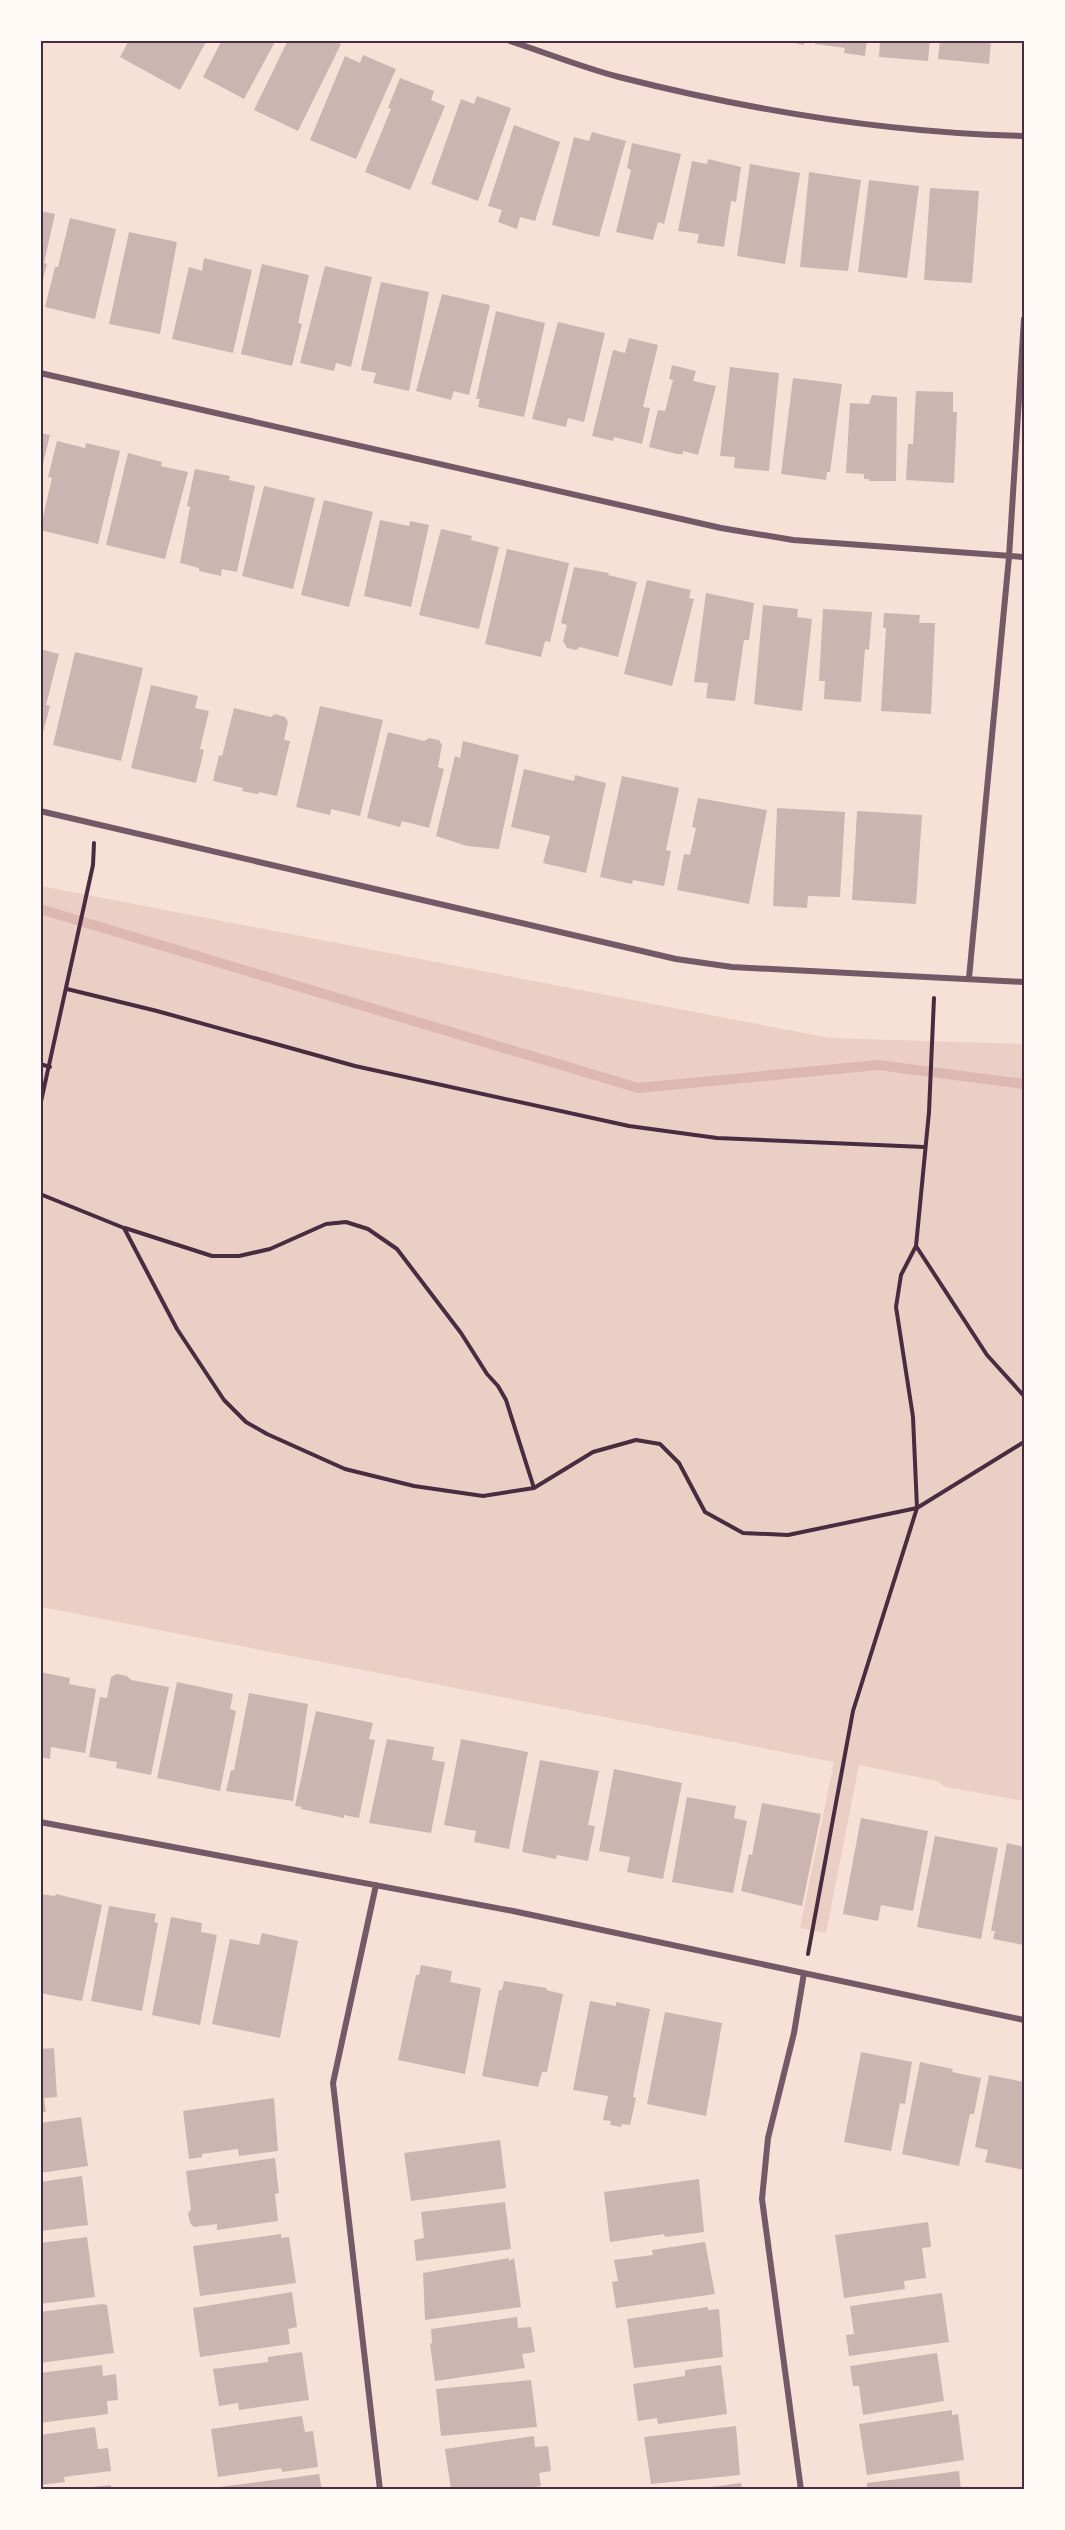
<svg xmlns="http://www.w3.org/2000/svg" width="1065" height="2530" font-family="'Alegreya Sans',sans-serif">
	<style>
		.green { fill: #ebcfc5 }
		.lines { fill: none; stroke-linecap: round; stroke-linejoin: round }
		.stream { stroke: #dcb8b0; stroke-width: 10 }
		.building { fill: #ccb4b1 }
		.path { stroke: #4a2c40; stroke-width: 4 }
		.minor { stroke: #755966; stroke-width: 6 }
		.neatline { fill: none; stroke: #4a2c40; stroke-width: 2 }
	</style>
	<rect width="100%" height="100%" fill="#f7e1d7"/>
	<!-- green -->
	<path class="green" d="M 41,886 L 830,1038 L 1024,1044 L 1024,1801 L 946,1787 L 936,1781 L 859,1765 L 826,1933 L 800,1928 L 834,1762 L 41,1607 Z"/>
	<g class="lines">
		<!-- stream -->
		<path class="stream" d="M 40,909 L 638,1088 L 878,1065 L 1024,1084"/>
	</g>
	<!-- building -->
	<path class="building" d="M 129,40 L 207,40 L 180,90 L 120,57 Z
		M 222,40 L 276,40 L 244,99 L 203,77 Z
		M 288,40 L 333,40 L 341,44 L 298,131 L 254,110 Z
		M 781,40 L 804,40 L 804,45 Z
		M 816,40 L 867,40 L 865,56 L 844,53 L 845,48 L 815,44 Z
		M 880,40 L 930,40 L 928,61 L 879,57 Z
		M 940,40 L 991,40 L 989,64 L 938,59 Z
		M 363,55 L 396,69 L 356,159 L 310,140 L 345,56 L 360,63 Z
		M 400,78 L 434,91 L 431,100 L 445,106 L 410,190 L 365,172 L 391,109 L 388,108 Z
		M 477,96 L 511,108 L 478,201 L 431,184 L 461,99 L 474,104 Z
		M 514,125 L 560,142 L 535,221 L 520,217 L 517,229 L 498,222 L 502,210 L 488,206 Z
		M 592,132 L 626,141 L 599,237 L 552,225 L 574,137 L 589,141 Z
		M 632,143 L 681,154 L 664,224 L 658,222 L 653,240 L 616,232 L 631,170 L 627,168 Z
		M 708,159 L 741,167 L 736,202 L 731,201 L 724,247 L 697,243 L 699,234 L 678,231 L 692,161 L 707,164 Z
		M 750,164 L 800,173 L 785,264 L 737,256 Z
		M 809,172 L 861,180 L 848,271 L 800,267 Z
		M 869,180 L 919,186 L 907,278 L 858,272 Z
		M 930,188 L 979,191 L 972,283 L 924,280 Z
		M 40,211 L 55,214 L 44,263 L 47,264 L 41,287 Z
		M 70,218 L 116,229 L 95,319 L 45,307 L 55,267 L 58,267 Z
		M 129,232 L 177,242 L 160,334 L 109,324 Z
		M 204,258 L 252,270 L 233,353 L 172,339 L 189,267 L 202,271 Z
		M 262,264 L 309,275 L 298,323 L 302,324 L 292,366 L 241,354 Z
		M 325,266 L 372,277 L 351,367 L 336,363 L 334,371 L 300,363 Z
		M 381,282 L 429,292 L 409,391 L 373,383 L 376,373 L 361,370 Z
		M 442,294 L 490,305 L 469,395 L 454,391 L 451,400 L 416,391 Z
		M 496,311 L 545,323 L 524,417 L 478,407 L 480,399 L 476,399 Z
		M 558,322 L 605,333 L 584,422 L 568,418 L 566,427 L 532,419 Z
		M 629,338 L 658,345 L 643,407 L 650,408 L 642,444 L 614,437 L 613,441 L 592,436 L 613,350 L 625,353 Z
		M 672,365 L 696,371 L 693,381 L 716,386 L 698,455 L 683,451 L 683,454 L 677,454 L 649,447 L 658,410 L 665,411 L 673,380 L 669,379 Z
		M 730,367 L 779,373 L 769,471 L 734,468 L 735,457 L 720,456 Z
		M 793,378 L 842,384 L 830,472 L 827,472 L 826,480 L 781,474 Z
		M 916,391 L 953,392 L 953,412 L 957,412 L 954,483 L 906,480 L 908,444 L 913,444 Z
		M 872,395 L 897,397 L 896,481 L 869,481 L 869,479 L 864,479 L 864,474 L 846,473 L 850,403 L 869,404 Z
		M 40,433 L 50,435 L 41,472 L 40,471 Z
		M 57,441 L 85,448 L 86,443 L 120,451 L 98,544 L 40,530 L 52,478 L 48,477 Z
		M 128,453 L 162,462 L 161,466 L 188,472 L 165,559 L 106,545 Z
		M 195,469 L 230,476 L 229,480 L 255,486 L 237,572 L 222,569 L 221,576 L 199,571 L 199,568 L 180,563 L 190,507 L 187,506 Z
		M 264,486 L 315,498 L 293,589 L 242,576 Z
		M 324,500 L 373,512 L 349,607 L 301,595 Z
		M 380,520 L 409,526 L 410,521 L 429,525 L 411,607 L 364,596 Z
		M 441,529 L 472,536 L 471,540 L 499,547 L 479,629 L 419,615 Z
		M 507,549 L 569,563 L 550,642 L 545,641 L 541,657 L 485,644 Z
		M 574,567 L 609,573 L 608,575 L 637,582 L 618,657 L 580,647 L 576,650 L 567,648 L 563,641 L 567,625 L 561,623 Z
		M 647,580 L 691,590 L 689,598 L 694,599 L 672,686 L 624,674 Z
		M 706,593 L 754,603 L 749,640 L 744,640 L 735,701 L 706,698 L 708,683 L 694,682 Z
		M 763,605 L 798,609 L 797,617 L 812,619 L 802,711 L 754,704 Z
		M 823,609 L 872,612 L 869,650 L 865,649 L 861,702 L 824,699 L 825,681 L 819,681 Z
		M 884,613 L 920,615 L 919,623 L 935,623 L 931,714 L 881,711 L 886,628 L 883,628 Z
		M 40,649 L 59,654 L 46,705 L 50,706 L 41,740 Z
		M 75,652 L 143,668 L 121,761 L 53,745 Z
		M 151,685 L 198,696 L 195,708 L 209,711 L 200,749 L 204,750 L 196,783 L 131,768 Z
		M 320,706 L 383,720 L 360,816 L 331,809 L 330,815 L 296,807 Z
		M 234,708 L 271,717 L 275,714 L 285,717 L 288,722 L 284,740 L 290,741 L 277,796 L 259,792 L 258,794 L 242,791 L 243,788 L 213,781 L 219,755 L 222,756 Z
		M 388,732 L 424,741 L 429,738 L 439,740 L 442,745 L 438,767 L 444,769 L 429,828 L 402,821 L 400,827 L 367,818 Z
		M 463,741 L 519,755 L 499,849 L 467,846 L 436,836 L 455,756 L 460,758 Z
		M 524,769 L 574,781 L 575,775 L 606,783 L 586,873 L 543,863 L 550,836 L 511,827 Z
		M 622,776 L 679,788 L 666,850 L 671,851 L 664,886 L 633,880 L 632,884 L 600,877 Z
		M 698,798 L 767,810 L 749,904 L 677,890 L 684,854 L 690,855 L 696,828 L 692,827 Z
		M 777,808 L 845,812 L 840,897 L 808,896 L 807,908 L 773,906 Z
		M 857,811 L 922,815 L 916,904 L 852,900 Z
		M 40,1672 L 70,1678 L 69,1684 L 96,1689 L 85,1753 L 51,1747 L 50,1759 L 40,1757 Z
		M 117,1674 L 127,1676 L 131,1680 L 169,1687 L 151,1775 L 116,1768 L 117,1762 L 89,1757 L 100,1697 L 107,1698 L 111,1677 Z
		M 177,1682 L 233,1694 L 230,1709 L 236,1711 L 220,1791 L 157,1778 Z
		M 249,1693 L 308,1704 L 293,1801 L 226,1791 L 231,1770 L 234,1770 Z
		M 316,1711 L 373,1723 L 369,1739 L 375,1740 L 359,1818 L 344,1815 L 344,1818 L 301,1809 L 302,1807 L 295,1806 Z
		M 387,1739 L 434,1747 L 432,1760 L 445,1762 L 431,1833 L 369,1823 Z
		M 461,1739 L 528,1752 L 509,1849 L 474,1842 L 476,1831 L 444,1825 Z
		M 540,1760 L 599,1771 L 588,1825 L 595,1826 L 588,1861 L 557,1855 L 556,1859 L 522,1852 Z
		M 614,1769 L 682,1783 L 663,1879 L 627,1872 L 630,1857 L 599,1851 Z
		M 687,1797 L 736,1806 L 734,1818 L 747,1821 L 733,1893 L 672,1882 Z
		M 762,1803 L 821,1814 L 802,1906 L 741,1891 L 749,1854 L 752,1855 Z
		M 861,1818 L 928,1831 L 913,1911 L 881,1905 L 878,1921 L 843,1914 Z
		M 935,1836 L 998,1848 L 981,1939 L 917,1927 Z
		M 1007,1843 L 1024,1847 L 1024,1945 L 993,1939 L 995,1931 L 991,1931 Z
		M 40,1894 L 55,1896 L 56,1894 L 102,1905 L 82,2001 L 40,1993 Z
		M 109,1906 L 156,1914 L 154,1922 L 158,1923 L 142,2011 L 91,2001 Z
		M 171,1917 L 202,1923 L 201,1932 L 217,1935 L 200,2025 L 152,2015 Z
		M 262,1933 L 298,1941 L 280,2038 L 212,2024 L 230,1939 L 259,1945 Z
		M 421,1965 L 452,1971 L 450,1982 L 481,1988 L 465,2074 L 398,2060 L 416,1975 L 419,1975 Z
		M 504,1981 L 547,1988 L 546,1990 L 563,1994 L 547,2072 L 542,2072 L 538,2087 L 482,2076 L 499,1990 L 502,1990 Z
		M 590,2001 L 616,2006 L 616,2002 L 650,2009 L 633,2097 L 636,2098 L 630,2125 L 622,2124 L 621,2127 L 610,2125 L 611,2121 L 603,2120 L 608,2096 L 573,2090 Z
		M 665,2012 L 722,2023 L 706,2116 L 647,2104 Z
		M 54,2048 L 57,2097 L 44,2098 L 46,2112 L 40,2112 L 40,2049 Z
		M 861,2052 L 912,2062 L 905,2104 L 900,2103 L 891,2151 L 844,2142 Z
		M 920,2062 L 953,2069 L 952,2072 L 981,2078 L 974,2114 L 970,2114 L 959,2166 L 902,2154 Z
		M 989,2075 L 1024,2082 L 1024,2170 L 985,2162 L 988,2150 L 975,2147 Z
		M 274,2098 L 278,2151 L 239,2156 L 238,2149 L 202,2154 L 202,2157 L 189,2159 L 183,2111 Z
		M 81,2117 L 88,2166 L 40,2173 L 40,2123 Z
		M 500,2140 L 506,2188 L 411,2201 L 404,2153 Z
		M 275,2158 L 279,2193 L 275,2194 L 278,2221 L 217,2230 L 217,2224 L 194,2227 L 190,2223 L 188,2213 L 191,2209 L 186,2171 Z
		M 82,2176 L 88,2225 L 40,2231 L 40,2182 Z
		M 699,2179 L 704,2232 L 665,2237 L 664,2234 L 610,2242 L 604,2192 Z
		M 505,2202 L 511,2249 L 416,2261 L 414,2240 L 424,2238 L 421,2212 Z
		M 928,2222 L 931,2247 L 922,2248 L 926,2278 L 904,2281 L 905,2289 L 844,2298 L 835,2235 Z
		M 281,2234 L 281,2238 L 289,2237 L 296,2283 L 200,2296 L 193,2246 Z
		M 87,2237 L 95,2297 L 40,2304 L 40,2243 Z
		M 705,2242 L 715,2294 L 616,2308 L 612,2282 L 618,2281 L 614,2260 L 653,2255 L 652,2250 Z
		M 509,2258 L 509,2261 L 514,2258 L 521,2307 L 425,2320 L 423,2273 Z
		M 292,2292 L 297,2327 L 288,2329 L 290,2344 L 200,2357 L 193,2308 Z
		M 942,2293 L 949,2342 L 849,2356 L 846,2335 L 854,2334 L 850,2306 Z
		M 102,2304 L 107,2305 L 114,2353 L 40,2363 L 40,2312 Z
		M 708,2307 L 708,2310 L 719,2309 L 723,2357 L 634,2368 L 627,2319 Z
		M 517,2317 L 518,2328 L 531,2327 L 535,2352 L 522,2354 L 525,2368 L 435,2381 L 430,2344 L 432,2343 L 431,2329 Z
		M 302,2352 L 309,2400 L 239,2410 L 238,2403 L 219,2406 L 213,2369 L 268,2362 L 268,2357 Z
		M 937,2353 L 944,2401 L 863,2415 L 859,2386 L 853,2386 L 850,2366 Z
		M 102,2365 L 103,2376 L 116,2374 L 118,2400 L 107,2401 L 108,2414 L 40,2423 L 40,2373 Z
		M 721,2365 L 727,2414 L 658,2424 L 657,2418 L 638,2421 L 633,2384 L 685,2376 L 685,2370 Z
		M 531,2380 L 537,2427 L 441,2436 L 436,2389 Z
		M 952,2410 L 952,2415 L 958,2414 L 964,2460 L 867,2475 L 859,2424 Z
		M 302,2416 L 305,2432 L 313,2431 L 318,2467 L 282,2472 L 281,2468 L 218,2477 L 211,2429 Z
		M 736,2426 L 740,2475 L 651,2484 L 644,2437 Z
		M 95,2427 L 98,2449 L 108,2448 L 111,2471 L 64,2477 L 65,2482 L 40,2485 L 40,2435 Z
		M 534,2436 L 535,2447 L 548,2446 L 551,2471 L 539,2473 L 541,2486 L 518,2490 L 451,2490 L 445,2449 Z
		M 959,2471 L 961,2490 L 867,2490 L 867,2483 Z
		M 319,2474 L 322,2490 L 221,2490 L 220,2487 Z
		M 741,2483 L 742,2490 L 704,2490 L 704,2488 Z
		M 111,2485 L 111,2490 L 83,2490 L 83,2488 Z"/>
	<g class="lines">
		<!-- path -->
		<path class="path" d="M 67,989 L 157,1011 L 355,1066 L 629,1126 L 717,1138 L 924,1147
			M 40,1064 L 50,1067
			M 40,1106 L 93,865 L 94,843
			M 40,1194 L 124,1228 L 177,1329 L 224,1400 L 246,1422 L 267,1434 L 345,1469 L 414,1486 L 483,1496 L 534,1488 L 593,1452 L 636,1440 L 660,1444 L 679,1463 L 705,1512 L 743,1533 L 788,1535 L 917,1508 L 1024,1442
			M 125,1228 L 212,1256 L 239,1256 L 270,1249 L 326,1224 L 346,1222 L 368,1229 L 397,1249 L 461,1333 L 487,1374 L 498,1386 L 506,1400 L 534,1488
			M 916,1246 L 987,1355 L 1024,1396
			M 808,1954 L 853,1711 L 917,1508 L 913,1417 L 896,1307 L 901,1275 L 916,1246 L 929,1112 L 934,998"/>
		<!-- minor -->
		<path class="minor" d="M 507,40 C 544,52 581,67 619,77 C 749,110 891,133 1024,136
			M 40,373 L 721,528 L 793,540 L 1024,557
			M 40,811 L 676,959 L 732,967 L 1024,982
			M 969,978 L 1009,557 L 1024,319
			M 40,1822 L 513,1911 L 1024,2020
			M 376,1885 L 333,2083 L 380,2490
			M 801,2490 L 762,2199 L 768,2138 L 794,2033 L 804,1973"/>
	</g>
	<!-- border -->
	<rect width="1065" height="2530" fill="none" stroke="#fffaf5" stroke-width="84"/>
	<rect x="42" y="42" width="981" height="2446" class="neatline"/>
</svg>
